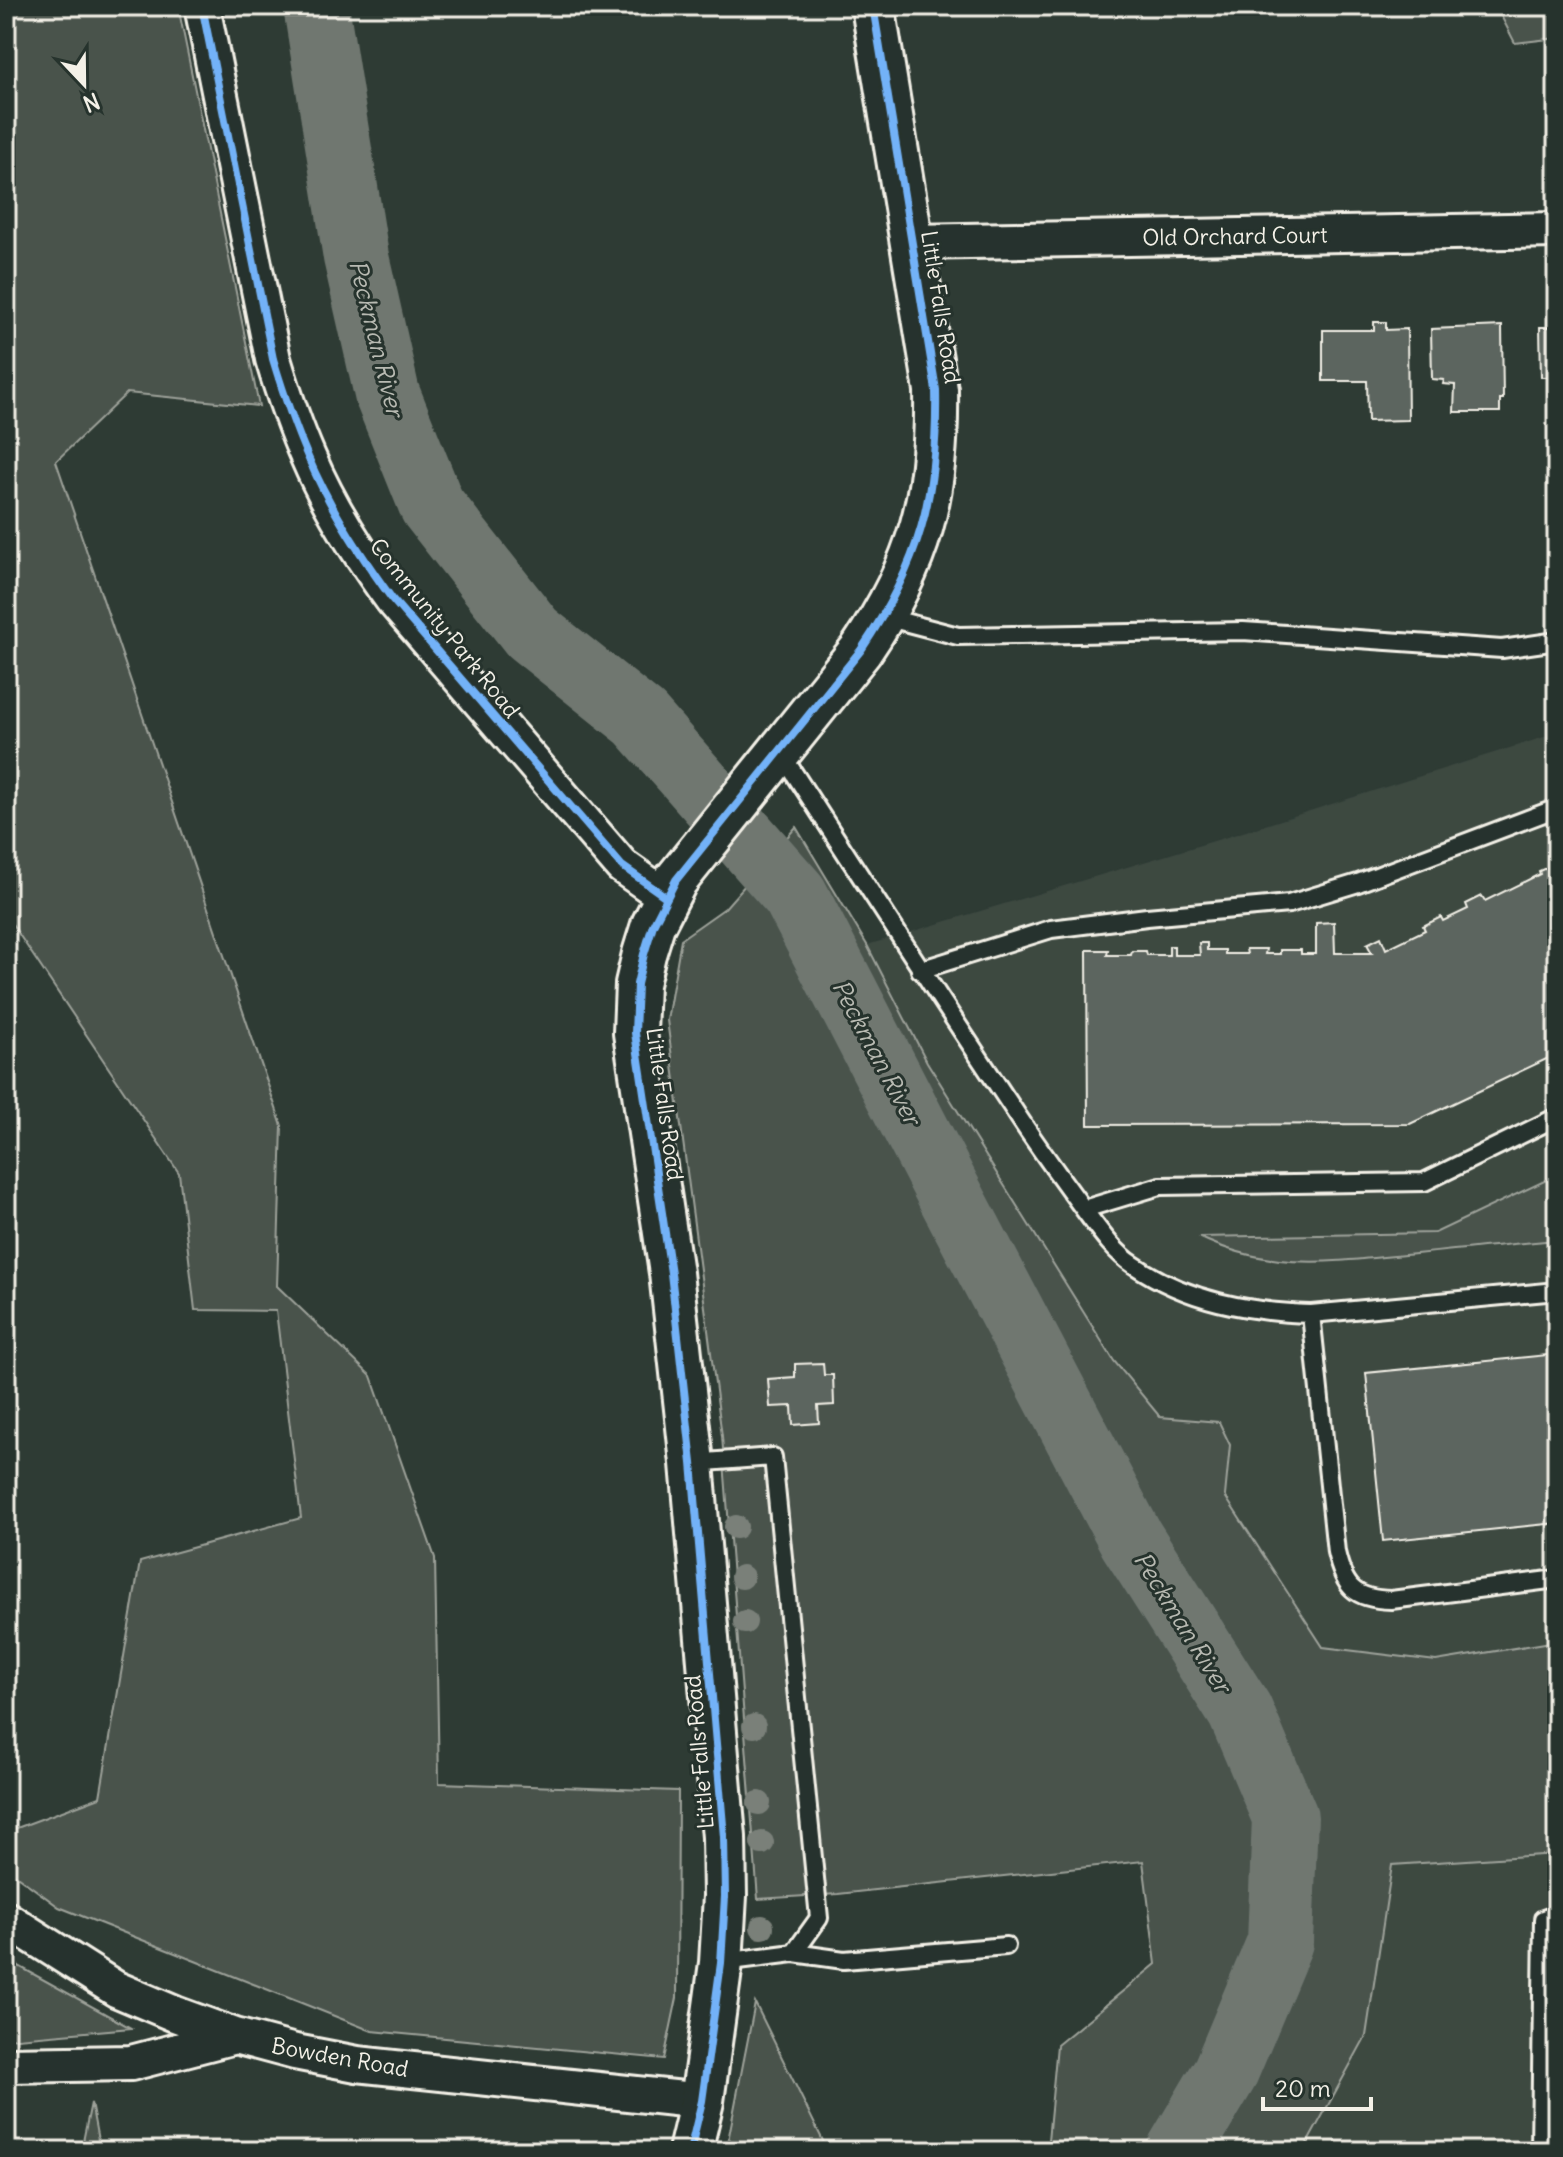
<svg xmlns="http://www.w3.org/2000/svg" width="1563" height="2157" font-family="Delius,sans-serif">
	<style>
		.built { fill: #3c4841 }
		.green { fill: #48524c; stroke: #9ea29a; stroke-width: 2 }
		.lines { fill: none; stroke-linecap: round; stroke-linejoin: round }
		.river { stroke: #6f7770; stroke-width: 66 }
		.building { fill: #5c655e; stroke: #f4f1e8; stroke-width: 2 }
		.service-casing { stroke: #f4f1e8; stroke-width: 22 }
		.minor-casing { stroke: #f4f1e8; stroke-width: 40 }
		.tertiary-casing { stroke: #f4f1e8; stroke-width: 48 }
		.service { stroke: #26332d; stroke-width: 16 }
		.minor { stroke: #26332d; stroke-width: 34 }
		.tertiary { stroke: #26332d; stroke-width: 42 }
		.cycleway-casing { stroke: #26332d; stroke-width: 13 }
		.cycleway { stroke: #73b2f8; stroke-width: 8 }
		.tree { fill: #7a8079 }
		.labels { text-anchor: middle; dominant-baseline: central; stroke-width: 6; stroke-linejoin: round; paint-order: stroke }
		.street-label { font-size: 22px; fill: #f4f1e8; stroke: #26332d }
		.water-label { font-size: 24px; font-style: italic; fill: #b8bab2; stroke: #26332d }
	</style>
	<rect width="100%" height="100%" fill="#2e3b34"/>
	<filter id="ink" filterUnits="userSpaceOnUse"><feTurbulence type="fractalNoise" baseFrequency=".0125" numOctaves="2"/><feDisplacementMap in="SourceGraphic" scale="16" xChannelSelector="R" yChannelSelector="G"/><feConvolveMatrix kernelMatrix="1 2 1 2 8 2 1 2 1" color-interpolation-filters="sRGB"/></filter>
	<g filter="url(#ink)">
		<!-- built -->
		<path class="built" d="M 1557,733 L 1557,1641 L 1436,1661 L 1323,1647 L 1224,1496 L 1230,1445 L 1160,1417 L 1114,1361 L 927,1062 L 867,945 L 1227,837 Z
			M 1557,1854 L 1557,2151 L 1303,2151 L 1366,2036 L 1392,1864 Z"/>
		<!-- green -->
		<path class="green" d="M 6,6 L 178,6 L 259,406 L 127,393 L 56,461 L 282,1126 L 277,1286 L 371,1376 L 435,1558 L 439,1783 L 678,1791 L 677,1998 L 664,2059 L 372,2031 L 59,1907 L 6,1868 L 6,1832 L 100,1797 L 140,1562 L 301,1518 L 276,1311 L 195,1310 L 179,1173 L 6,915 Z
			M 1496,6 L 1557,6 L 1557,38 L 1515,43 Z
			M 796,827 L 867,945 L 927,1062 L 1114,1361 L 1160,1417 L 1219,1422 L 1230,1445 L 1225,1496 L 1323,1647 L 1436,1661 L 1557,1641 L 1557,1854 L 1392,1865 L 1366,2036 L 1303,2151 L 1047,2151 L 1057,2045 L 1156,1964 L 1143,1861 L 838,1894 L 758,1899 L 722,1436 L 667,1020 L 681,939 L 725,908 Z
			M 1557,1175 L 1557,1240 C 1510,1244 1463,1249 1416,1254 C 1337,1261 1273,1273 1199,1237 L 1435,1233 Z
			M 6,1959 L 131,2028 L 6,2039 Z
			M 755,2003 L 828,2151 L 726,2151 Z
			M 91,2103 L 100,2151 L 81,2151 Z"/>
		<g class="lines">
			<!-- river -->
			<path class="river" d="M 316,6 L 356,257 L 387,394 L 432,506 L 532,633 L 640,719 L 795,895 L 946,1187 L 1131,1539 L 1240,1711 L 1285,1817 L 1280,1942 L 1225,2073 L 1179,2151"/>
		</g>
		<!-- building -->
		<path class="building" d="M 1549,316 L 1556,316 L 1557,377 L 1541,377 L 1540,327 L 1549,327 Z
			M 1374,322 L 1386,322 L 1386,330 L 1407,329 L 1408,420 L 1368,421 L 1367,381 L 1323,381 L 1323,330 L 1374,330 Z
			M 1502,326 L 1503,399 L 1500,399 L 1500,412 L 1454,412 L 1455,385 L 1443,384 L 1444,380 L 1432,379 L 1431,329 Z
			M 1557,860 L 1557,1054 L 1410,1124 L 1088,1125 L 1087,950 L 1108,950 L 1107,955 L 1131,955 L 1132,951 L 1146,951 L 1147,955 L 1169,955 L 1169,946 L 1174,946 L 1174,955 L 1200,955 L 1199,943 L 1207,943 L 1207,950 L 1225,950 L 1225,954 L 1247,954 L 1246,949 L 1266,949 L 1265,954 L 1280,954 L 1280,950 L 1301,950 L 1301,954 L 1316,954 L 1316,923 L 1334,922 L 1335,953 L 1372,953 L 1367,944 L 1381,937 L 1386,949 L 1425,930 L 1423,926 L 1441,917 L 1443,921 L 1468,909 L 1466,904 L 1482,896 L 1485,901 L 1540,874 L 1539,871 L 1546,868 L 1548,870 L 1557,866 L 1554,861 Z
			M 1557,1354 L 1557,1523 L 1383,1541 L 1366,1373 Z
			M 823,1363 L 824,1375 L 833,1375 L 834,1405 L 818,1406 L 819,1423 L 793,1425 L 792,1406 L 770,1407 L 768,1379 L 795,1377 L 795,1364 Z"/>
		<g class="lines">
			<!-- service casing -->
			<g class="service-casing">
				<path id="service" d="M 885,617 L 958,636 L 1243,631 L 1502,649 L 1557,641
					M 781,753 C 857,871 934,990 1012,1107 C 1035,1143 1060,1177 1085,1211 C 1099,1230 1114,1252 1134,1265 C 1187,1301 1249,1312 1311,1314 L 1557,1291
					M 920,970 L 1051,929 L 1147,917 L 1289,904 L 1358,883 L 1557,808
					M 1084,1209 L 1160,1186 L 1424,1182 L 1557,1117
					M 1311,1314 L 1336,1552 C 1344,1587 1354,1599 1391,1600 L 1557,1579
					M 692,1463 L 773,1457 L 819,1918 L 794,1953 L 723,1962
					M 794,1953 L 844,1960 L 1006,1946
					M 1540,2151 L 1543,1919 L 1557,1914"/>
			</g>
			<!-- minor casing -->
			<g class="minor-casing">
				<path id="minor" d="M 202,6 L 273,359 C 283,392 294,425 308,457 C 330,509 360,555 393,600 L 622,866 L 666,897
					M 913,242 L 1557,230
					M 6,1919 L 116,1989 L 175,2014 L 235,2036 L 295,2052 L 357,2064 L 702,2101
					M 6,2065 L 131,2063 L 235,2036"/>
			</g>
			<!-- tertiary casing -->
			<g class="tertiary-casing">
				<path id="tertiary" d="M 690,2151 L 702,2101 L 721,1963 L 725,1896 L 724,1837 L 692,1463 L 671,1273 L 635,1033 L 637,984 L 644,954 L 653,925 L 676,880 L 861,650 C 920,563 938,495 936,390 L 873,6"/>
			</g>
			<!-- service -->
			<use href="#service" class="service"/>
			<!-- minor -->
			<use href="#minor" class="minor"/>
			<!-- tertiary -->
			<use href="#tertiary" class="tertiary"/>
			<!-- cycleway casing -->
			<g class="cycleway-casing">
				<path id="cycleway" d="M 202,6 L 273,359 C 283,392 294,425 308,457 C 330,509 360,555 393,600 L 622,866 L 666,897
					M 690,2151 L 702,2101 L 721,1963 L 725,1896 L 724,1837 L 692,1463 L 671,1273 L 635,1033 L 637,984 L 644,954 L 653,925 L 676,880 L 861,650 C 920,563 938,495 936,390 L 873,6"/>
			</g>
			<!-- cycleway -->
			<use href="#cycleway" class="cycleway"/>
		</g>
		<!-- trees -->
		<g class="tree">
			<circle cx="736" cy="1527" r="12"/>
			<circle cx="742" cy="1577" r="12"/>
			<circle cx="745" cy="1622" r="12"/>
			<circle cx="754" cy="1726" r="12"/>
			<circle cx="759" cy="1803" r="12"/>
			<circle cx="762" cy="1843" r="12"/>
			<circle cx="762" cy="1927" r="12"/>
		</g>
	</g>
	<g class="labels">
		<!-- street labels -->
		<g class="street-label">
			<text transform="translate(1235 236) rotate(-1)">Old Orchard Court</text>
			<text transform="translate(941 307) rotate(81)">Little Falls Road</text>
			<text transform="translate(445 628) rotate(51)">Community Park Road</text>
			<text transform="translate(665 1104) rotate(82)">Little Falls Road</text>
			<text transform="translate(699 1752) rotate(-95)">Little Falls Road</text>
			<text transform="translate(340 2057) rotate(10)">Bowden Road</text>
		</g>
		<!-- water labels -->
		<g class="water-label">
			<text transform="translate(377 338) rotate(76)">Peckman River</text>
			<text transform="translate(877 1052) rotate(62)">Peckman River</text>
			<text transform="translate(1183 1622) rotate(58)">Peckman River</text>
		</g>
	</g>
	<!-- margin -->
	<rect width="1563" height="2157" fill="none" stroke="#26332d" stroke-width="32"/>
	<rect x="16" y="16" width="1531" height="2125" fill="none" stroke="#f4f1e8" stroke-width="3" filter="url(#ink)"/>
	<!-- north arrow -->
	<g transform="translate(84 84) rotate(158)" stroke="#26332d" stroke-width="6" paint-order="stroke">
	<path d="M0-6L14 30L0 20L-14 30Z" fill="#f4f1e8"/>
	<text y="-12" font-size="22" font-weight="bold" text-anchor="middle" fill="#f4f1e8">N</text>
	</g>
	<!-- scale -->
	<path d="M1263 2097v12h108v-12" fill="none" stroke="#f4f1e8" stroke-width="4"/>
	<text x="1275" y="2097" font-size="24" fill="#f4f1e8" stroke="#26332d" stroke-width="6" paint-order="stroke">20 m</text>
</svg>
